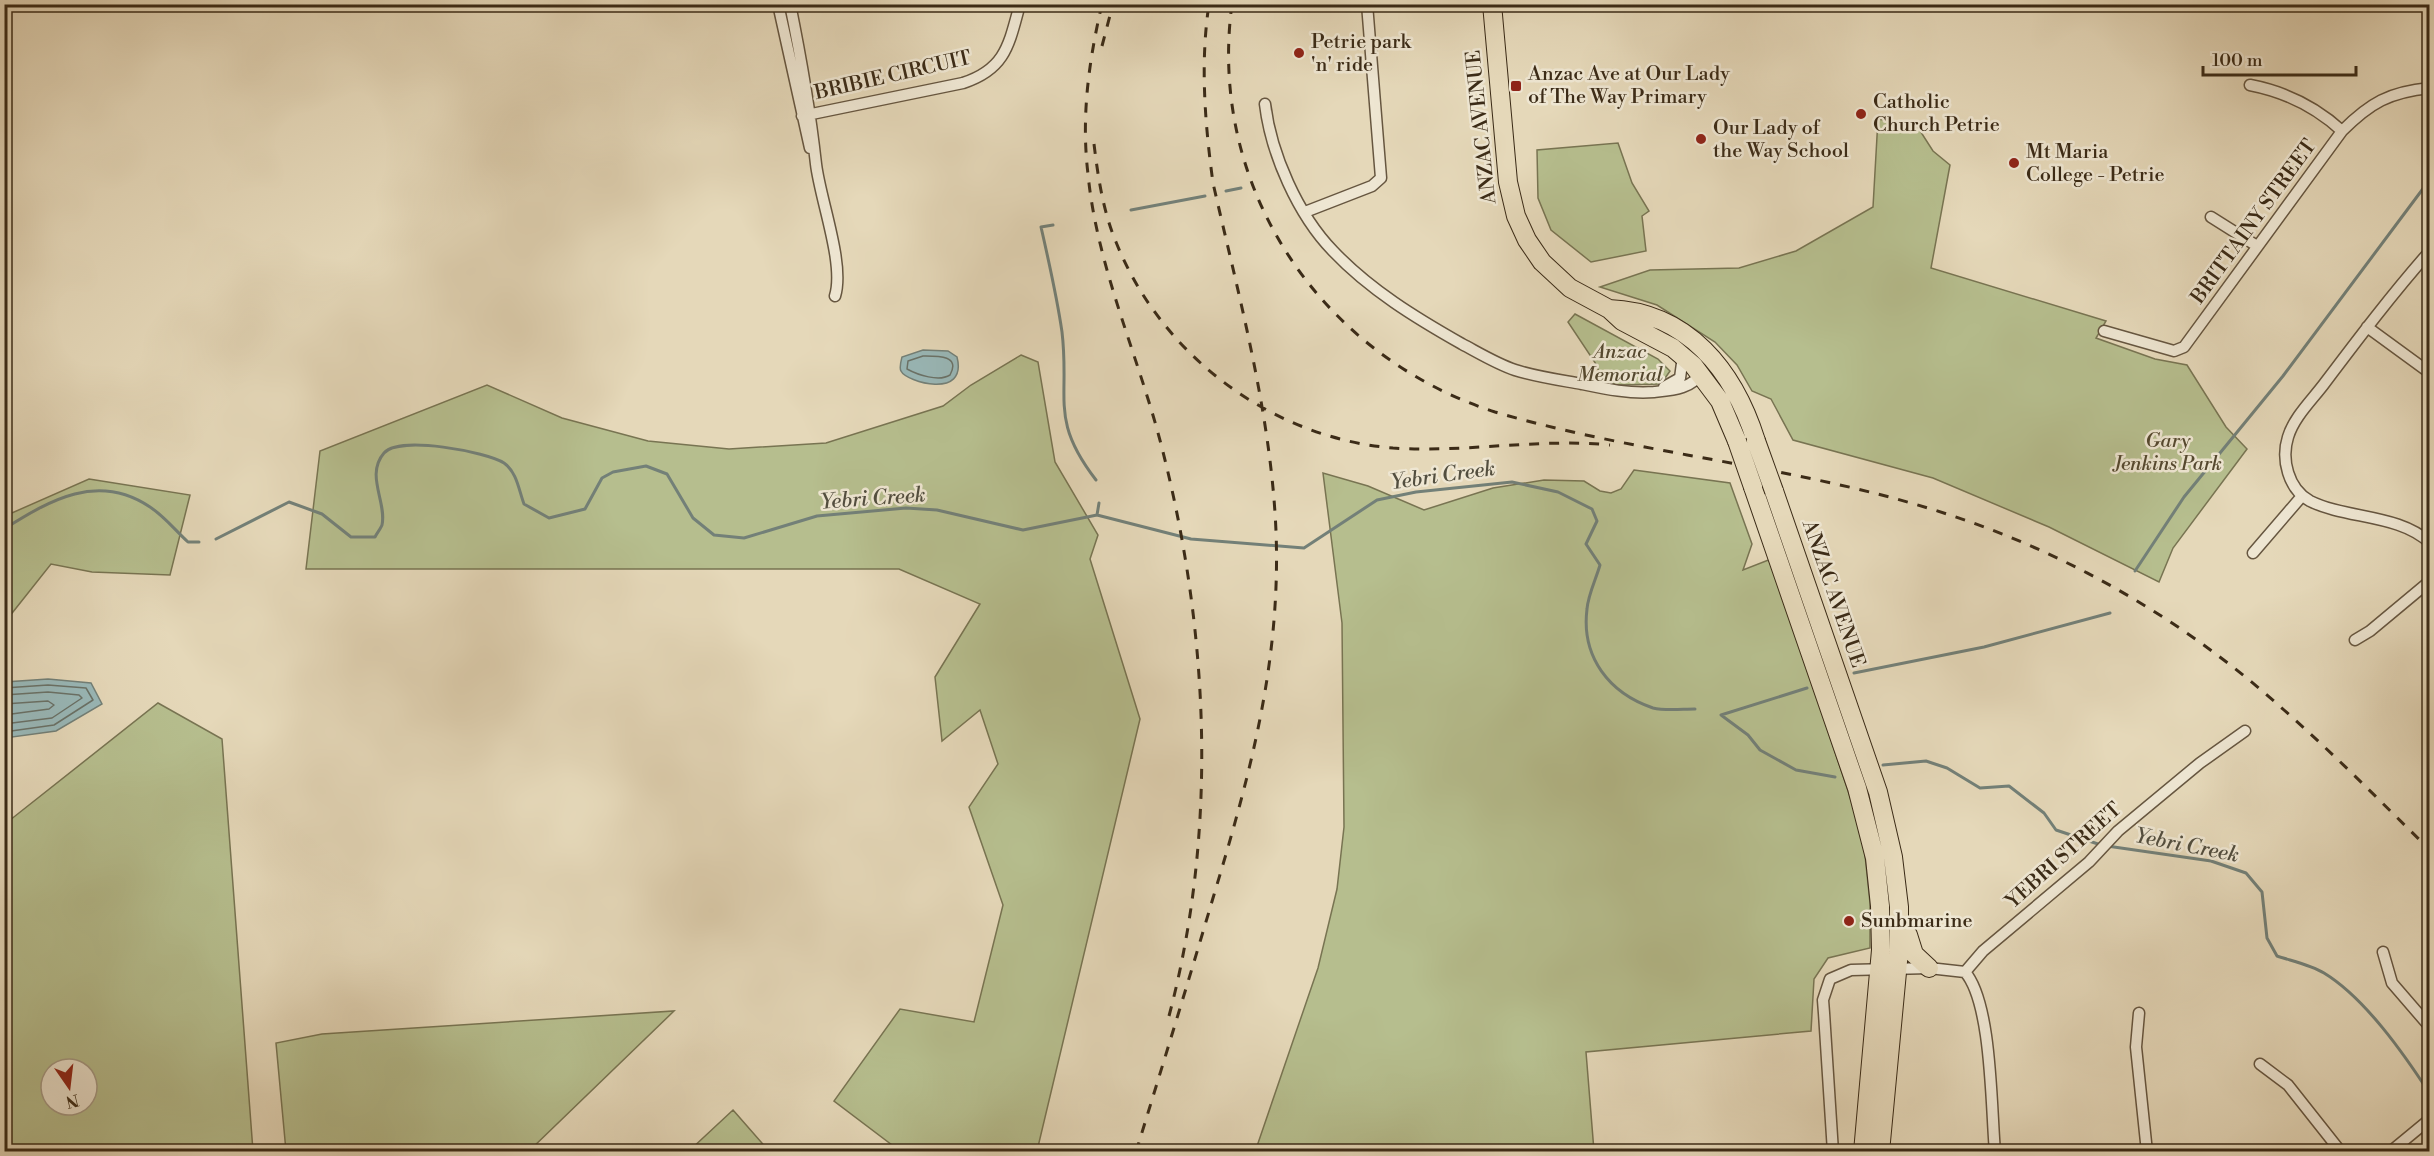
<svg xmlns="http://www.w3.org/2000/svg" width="2434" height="1156" font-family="'Libre Bodoni',serif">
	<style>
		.green { fill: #b6be8e; stroke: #787452; stroke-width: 1.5; fill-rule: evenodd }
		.water { fill: #99b8b8; stroke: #738078; stroke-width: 1.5 }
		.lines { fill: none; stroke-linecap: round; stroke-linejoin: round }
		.shore { stroke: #6a7268; stroke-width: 1.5 }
		.stream { stroke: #738078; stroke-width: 3 }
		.minor-casing { stroke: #665640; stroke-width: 13 }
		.trunk-casing { stroke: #3b2b17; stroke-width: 20 }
		.minor { stroke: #eee6d2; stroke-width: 10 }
		.trunk { stroke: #e5d8b9; stroke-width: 18 }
		.rail { stroke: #3b2b17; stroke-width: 3; stroke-dasharray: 10 10; stroke-linecap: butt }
		.trunk-bridge-casing { stroke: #3b2b17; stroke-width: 20; stroke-linecap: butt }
		.trunk-bridge { stroke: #e5d8b9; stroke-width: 18 }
		.poi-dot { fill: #8f2418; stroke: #eee6d2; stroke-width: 2 }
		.labels { text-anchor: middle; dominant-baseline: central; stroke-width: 5; stroke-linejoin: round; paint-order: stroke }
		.poi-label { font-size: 20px; fill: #3b2b17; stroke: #eee6d2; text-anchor: start }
		.street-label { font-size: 20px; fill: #3b2b17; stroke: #eee6d2 }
		.park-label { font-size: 20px; font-style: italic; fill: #54482f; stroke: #eee6d2 }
		.water-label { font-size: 21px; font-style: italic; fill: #524e3f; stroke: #eee6d2 }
	</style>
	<rect width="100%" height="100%" fill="#e5d8b9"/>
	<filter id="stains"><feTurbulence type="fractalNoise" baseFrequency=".00333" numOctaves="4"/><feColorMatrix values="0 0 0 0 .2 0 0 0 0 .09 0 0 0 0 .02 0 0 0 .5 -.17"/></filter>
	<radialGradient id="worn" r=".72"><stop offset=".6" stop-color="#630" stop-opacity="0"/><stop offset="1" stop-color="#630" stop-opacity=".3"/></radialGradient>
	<!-- green -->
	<path class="green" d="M 1878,119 L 1917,126 L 1933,151 L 1950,165 L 1931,268 L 2106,321 L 2096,338 L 2155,359 L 2187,365 L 2226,427 L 2247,449 L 2173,548 L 2159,582 L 2049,527 L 1933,478 L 1793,440 L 1771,399 L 1752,391 L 1737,365 L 1715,342 L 1657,305 L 1600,287 L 1650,270 L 1739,268 L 1796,251 L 1873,207 Z
		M 1618,143 L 1632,183 L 1649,211 L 1642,216 L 1646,251 L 1591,262 L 1551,230 L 1538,198 L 1537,150 Z
		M 1575,314 L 1658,359 L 1670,371 L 1661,384 L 1619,385 L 1603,382 L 1596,364 L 1568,322 Z
		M 1021,355 L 1038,362 L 1055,462 L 1098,535 L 1090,559 L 1140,719 L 1037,1151 L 900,1151 L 834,1101 L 900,1009 L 974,1022 L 1003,905 L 969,807 L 998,764 L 980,710 L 942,741 L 935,677 L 980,604 L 899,569 L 306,569 L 320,451 L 487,385 L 562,418 L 648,441 L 729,449 L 826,443 L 943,406 L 971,385 Z
		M 1634,470 L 1730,483 L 1752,544 L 1743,570 L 1771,559 L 1863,836 L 1870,903 L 1870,948 L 1828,958 L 1814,979 L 1811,1031 L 1586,1052 L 1594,1151 L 1255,1152 L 1318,968 L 1337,889 L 1344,827 L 1342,623 L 1323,473 L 1368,486 L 1424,510 L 1493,488 L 1544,480 L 1584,481 L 1600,491 L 1611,493 L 1621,489 Z
		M 89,479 L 190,495 L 170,575 L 92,572 L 51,564 L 5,622 L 5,516 Z
		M 158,703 L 222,739 L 253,1151 L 5,1151 L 5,824 ZM 51,1069 L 87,1069 L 87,1105 L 51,1105 Z
		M 674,1011 L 529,1151 L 286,1151 L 276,1043 L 322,1034 Z
		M 733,1110 L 769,1151 L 689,1151 Z"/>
	<!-- water -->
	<path class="water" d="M 923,350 L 948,351 L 957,357 C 968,400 906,382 901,371 C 899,368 901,361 902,357 Z
		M 48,679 L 91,683 L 102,704 L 56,731 L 5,738 L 5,682 Z"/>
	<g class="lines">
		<!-- shore -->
		<path class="shore" d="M 923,356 C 937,356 961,355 950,375 C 939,382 918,375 907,369 L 908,361 Z
			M 4,688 L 48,685 L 86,688 L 93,700 L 54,725 L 4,732
			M 4,695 L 48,692 L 79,695 L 82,698 L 52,718 L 4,724
			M 4,704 L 48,701 L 54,705 L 49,709 L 4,715"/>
		<!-- stream -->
		<path class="stream" d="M 1226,191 L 1241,188
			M 1131,210 L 1205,196
			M 1053,225 L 1041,227 C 1049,262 1057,297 1062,332 C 1070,399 1049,419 1096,480
			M 1097,515 L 1099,503
			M 4,529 C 50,500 98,472 150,507 C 164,516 176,531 188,542 L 199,542
			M 216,539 L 289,502 L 322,514 L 351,537 L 375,537 C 377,533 381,528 382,525 C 387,502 365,475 384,453 C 399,435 487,452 504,463 C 517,472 519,491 524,504 L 549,518 L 585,509 L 602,478 L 613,472 L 646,466 L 667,474 L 693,518 L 714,535 L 744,538 L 817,516 L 906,508 L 937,510 L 1023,530 L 1097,515 L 1191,539 L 1304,548 L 1377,500 L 1416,492 L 1512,482 L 1558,492 L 1592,509 L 1597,521 L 1586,544 L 1600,565 C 1596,579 1588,595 1587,609 C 1581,657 1609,693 1653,708 C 1665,711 1682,709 1695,709
			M 2135,571 L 2184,497 L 2283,376 L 2425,186
			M 1854,673 L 1984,647 L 2110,613
			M 1721,715 L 1748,735 L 1760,750 L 1796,770 L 1835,777
			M 1721,715 L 1807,688
			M 1883,765 L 1926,761 L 1947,768 L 1980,788 L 2009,786 L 2044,813 L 2056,830 L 2101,845
			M 2107,846 L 2211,861 L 2246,873 L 2262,892 L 2267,938 L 2277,956 C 2292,961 2311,965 2324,973 C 2365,998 2404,1054 2430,1094"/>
		<!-- minor casing -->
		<g class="minor-casing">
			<path id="minor" d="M 778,4 L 810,148
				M 790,4 C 801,58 810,110 816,164 C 820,199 845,264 835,296
				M 2250,85 C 2286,92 2315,106 2342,131
				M 1265,104 C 1271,154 1298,215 1333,251 C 1370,290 1416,318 1462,344 C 1479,353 1497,364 1515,370 C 1537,377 1560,380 1582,384 C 1606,389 1630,394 1654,392 C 1672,390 1692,389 1702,372
				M 802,116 L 963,83 C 1006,69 1009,44 1020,4
				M 1305,212 L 1372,186 L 1381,178 L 1367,4
				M 2211,217 L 2257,246
				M 2430,251 C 2392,294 2358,339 2324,384 C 2312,400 2294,417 2288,437 C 2281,459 2288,489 2310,501 C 2346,519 2400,514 2430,543
				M 2367,327 L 2430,373
				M 2104,331 L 2174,351 L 2184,347 L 2342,131 C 2370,103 2389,92 2430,88
				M 1664,387 L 1680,378 L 1683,356
				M 2253,553 L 2302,496
				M 2355,640 L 2370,631 L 2430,581
				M 2383,952 L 2392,983 L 2430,1027
				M 1965,972 L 1983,951 L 2089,862 L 2118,831 L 2200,763 L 2245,731
				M 1965,972 C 1992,1003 1991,1108 1995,1152
				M 2139,1013 L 2136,1047 L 2147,1152
				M 2260,1064 L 2288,1085 L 2341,1152
				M 1833,1152 L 1824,1013 L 1823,1000 L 1830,979 L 1851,970 L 1929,968 L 1965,972
				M 2390,1152 L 2430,1119"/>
		</g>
		<!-- trunk casing -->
		<g class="trunk-casing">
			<path id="trunk" d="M 1492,4 L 1508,182 L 1516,216 L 1527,240 L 1542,262 L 1570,288 L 1609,309 L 1622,321 L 1673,348 L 1693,365 L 1720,401 L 1737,441
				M 1609,309 C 1688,312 1734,371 1756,441
				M 1753,487 L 1857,788 L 1875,858 L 1880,906 L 1881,950 L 1863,1152
				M 1774,491 L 1878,792 L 1893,857 L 1899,907 L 1899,951 L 1880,1152
				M 1903,929 L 1908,935 L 1914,954 L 1929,968"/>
		</g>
		<!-- minor -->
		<use href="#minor" class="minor"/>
		<!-- trunk -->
		<use href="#trunk" class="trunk"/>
		<!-- rail -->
		<path class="rail" d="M 1102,4 C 1089,60 1081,116 1088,174 C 1097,268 1139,357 1162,448 C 1209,632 1218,831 1169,1016
			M 1232,4 C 1207,188 1321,356 1495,412 C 1638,454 1789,465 1931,509 C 2062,549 2182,618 2284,710 C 2334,754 2382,803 2430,850
			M 1102,46 L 1113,4
			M 1094,144 C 1098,177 1103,211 1116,242 C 1161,355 1271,438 1393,448 C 1465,453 1537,438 1610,445
			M 1136,1152 C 1162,1067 1188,983 1213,898 C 1250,775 1281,662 1276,531 C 1271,414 1239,297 1213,183 C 1205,124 1200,64 1209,4"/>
		<!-- trunk-bridge casing -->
		<g class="trunk-bridge-casing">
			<path id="trunk-bridge" d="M 1737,441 L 1753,487
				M 1756,441 L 1774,491"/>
		</g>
		<!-- trunk-bridge -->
		<use href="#trunk-bridge" class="trunk-bridge"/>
	</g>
	<!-- markers -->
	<g class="poi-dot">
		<circle cx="1299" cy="53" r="6"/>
		<rect x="1510" y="80" width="12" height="12" rx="3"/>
		<circle cx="1861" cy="114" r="6"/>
		<circle cx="1701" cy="139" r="6"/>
		<circle cx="2014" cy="163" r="6"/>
		<circle cx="1849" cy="921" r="6"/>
	</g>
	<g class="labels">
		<!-- poi labels -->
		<g class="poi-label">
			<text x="1311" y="42">Petrie park<tspan x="1311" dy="23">'n' ride</tspan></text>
			<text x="1528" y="74">Anzac Ave at Our Lady<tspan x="1528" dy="23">of The Way Primary</tspan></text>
			<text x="1873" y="102">Catholic<tspan x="1873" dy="23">Church Petrie</tspan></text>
			<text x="1713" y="128">Our Lady of<tspan x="1713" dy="23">the Way School</tspan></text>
			<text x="2026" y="152">Mt Maria<tspan x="2026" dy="23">College - Petrie</tspan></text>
			<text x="1861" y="921">Sunbmarine</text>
		</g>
		<!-- street labels -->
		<g class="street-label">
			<text transform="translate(893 76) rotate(-13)">BRIBIE CIRCUIT</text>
			<text transform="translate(1482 127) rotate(-96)">ANZAC AVENUE</text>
			<text transform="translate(2254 222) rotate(-54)">BRITTAINY STREET</text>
			<text transform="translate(1833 594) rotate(71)">ANZAC AVENUE</text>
			<text transform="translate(2064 856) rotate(-42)">YEBRI STREET</text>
		</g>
		<!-- park labels -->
		<g class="park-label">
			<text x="1620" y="352">Anzac<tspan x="1620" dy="23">Memorial</tspan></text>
			<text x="2168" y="441">Gary<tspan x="2168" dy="23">Jenkins Park</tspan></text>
		</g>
		<!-- water labels -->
		<g class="water-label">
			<text transform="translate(1443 476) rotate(-8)">Yebri Creek</text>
			<text transform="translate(873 499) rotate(-4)">Yebri Creek</text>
			<text transform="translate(2187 846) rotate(11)">Yebri Creek</text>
		</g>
	</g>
	<!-- margin -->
	<rect width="2434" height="1156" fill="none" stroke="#e5d8b9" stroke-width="24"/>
	<rect x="6" y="6" width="2422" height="1144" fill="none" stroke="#3b2b17" stroke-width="3"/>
	<rect x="12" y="12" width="2410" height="1132" fill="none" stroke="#3b2b17" stroke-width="1.5"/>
	<!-- north arrow -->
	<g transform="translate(69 1087) rotate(166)"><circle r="28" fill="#eee6d2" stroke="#a69b87" stroke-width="1.5"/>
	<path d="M0-4.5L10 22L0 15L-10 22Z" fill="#8f2418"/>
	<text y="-9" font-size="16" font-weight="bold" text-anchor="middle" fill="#3b2b17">N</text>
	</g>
	<!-- scale -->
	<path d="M2203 66v9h153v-9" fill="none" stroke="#3b2b17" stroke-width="3"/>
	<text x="2212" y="66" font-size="18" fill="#3b2b17" stroke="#eee6d2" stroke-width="4.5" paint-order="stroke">100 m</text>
	<rect width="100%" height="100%" filter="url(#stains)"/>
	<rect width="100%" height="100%" fill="url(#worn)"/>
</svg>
